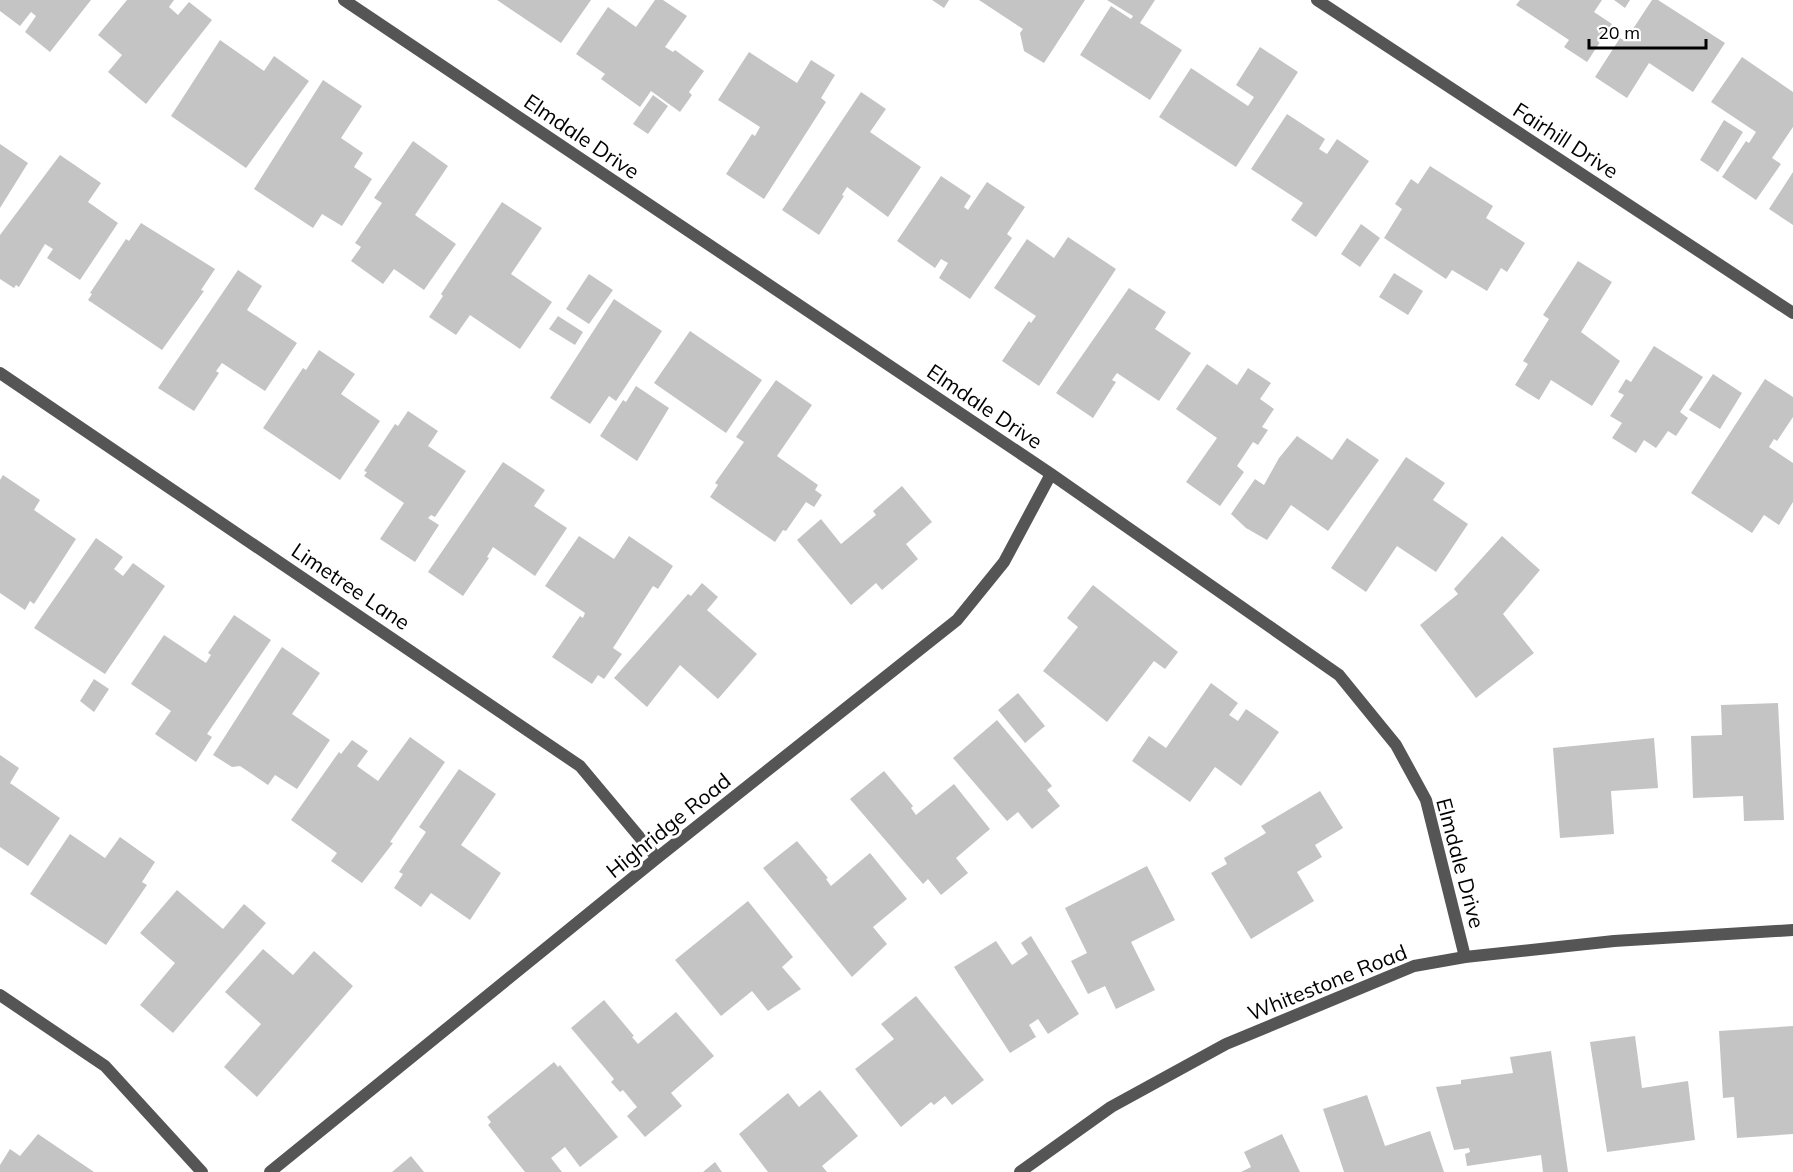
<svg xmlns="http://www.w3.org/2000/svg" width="1793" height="1172" font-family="Mulish,sans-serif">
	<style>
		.building { fill: #c4c4c4 }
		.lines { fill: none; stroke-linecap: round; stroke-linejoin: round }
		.minor { stroke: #555; stroke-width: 12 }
		.tertiary { stroke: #555; stroke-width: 12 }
		.labels { text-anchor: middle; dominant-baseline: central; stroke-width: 6; stroke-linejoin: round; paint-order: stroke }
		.street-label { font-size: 21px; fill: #000; stroke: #fff }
	</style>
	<rect width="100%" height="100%" fill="#fff"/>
	<!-- building -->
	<path class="building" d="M 0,0 L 91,0 L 50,52 L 25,32 L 36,16 L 31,12 L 20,26 L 0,11 Z
		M 127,0 L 174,0 L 169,7 L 178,15 L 189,2 L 212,20 L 146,104 L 108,72 L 122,55 L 98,35 Z
		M 497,0 L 591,0 L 561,43 Z
		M 655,0 L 663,0 L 687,16 L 665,47 L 673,52 L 675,50 L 704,71 L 689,92 L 692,95 L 680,112 L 651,91 L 640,107 L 601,79 L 605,74 L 576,54 L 608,7 L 636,27 Z
		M 932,0 L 949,0 L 944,8 Z
		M 979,0 L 1085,0 L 1044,63 L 1024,51 L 1020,33 L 1023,29 Z
		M 1107,0 L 1155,0 L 1140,23 L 1182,50 L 1150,100 L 1080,55 L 1111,6 L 1131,19 L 1133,16 Z
		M 1520,0 L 1602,0 L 1594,12 L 1612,24 L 1587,62 L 1564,47 L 1569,40 L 1516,5 Z
		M 1614,0 L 1630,0 L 1625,8 Z
		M 1652,0 L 1658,0 L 1725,43 L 1693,92 L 1649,63 L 1627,98 L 1595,77 L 1620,38 L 1625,41 Z
		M 220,40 L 264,71 L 274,56 L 309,81 L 246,168 L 171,116 Z
		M 1260,47 L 1298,72 L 1236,167 L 1159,117 L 1191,68 L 1248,106 L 1254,97 L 1236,85 Z
		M 749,52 L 797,83 L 811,60 L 835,75 L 821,98 L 826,102 L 764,199 L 726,174 L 752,134 L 755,136 L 760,127 L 718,100 Z
		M 1742,57 L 1793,92 L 1793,127 L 1772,158 L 1781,164 L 1756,200 L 1722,177 L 1746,141 L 1749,143 L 1756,132 L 1711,102 Z
		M 323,80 L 362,106 L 341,138 L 363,153 L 354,167 L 372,179 L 342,226 L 322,214 L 313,228 L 254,189 Z
		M 861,92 L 886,109 L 870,132 L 921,167 L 888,217 L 847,187 L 842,195 L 844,196 L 819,235 L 782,210 Z
		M 653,95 L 668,106 L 648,134 L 633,124 Z
		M 1287,114 L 1325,139 L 1319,149 L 1327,154 L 1337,139 L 1369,161 L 1316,237 L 1291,220 L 1303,203 L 1251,169 Z
		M 1724,120 L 1743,132 L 1718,172 L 1700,160 Z
		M 413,141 L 448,166 L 415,215 L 456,244 L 424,290 L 394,269 L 383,284 L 351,261 L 361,247 L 355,243 L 382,203 L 374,198 Z
		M 0,144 L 28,163 L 0,208 Z
		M 60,155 L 101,183 L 88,202 L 118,223 L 80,280 L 47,258 L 53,249 L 45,244 L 19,287 L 16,285 L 14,288 L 0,279 L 0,235 Z
		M 1430,166 L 1493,206 L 1486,218 L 1525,243 L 1507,272 L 1501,268 L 1487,291 L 1452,270 L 1446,279 L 1384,238 L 1402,209 L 1395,204 L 1411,179 L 1418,184 Z
		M 1793,172 L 1793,225 L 1769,209 Z
		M 941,176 L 971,196 L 964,207 L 968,210 L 987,182 L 1025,207 L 1007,234 L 1012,238 L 970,299 L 939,278 L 948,263 L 941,259 L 935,268 L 897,241 Z
		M 502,202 L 542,228 L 511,274 L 552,302 L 520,349 L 470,315 L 456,335 L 429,317 L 443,296 L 441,294 Z
		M 141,223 L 215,269 L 201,290 L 204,291 L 162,350 L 88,300 L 92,294 L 90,293 L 126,239 L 129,241 Z
		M 1361,224 L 1380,238 L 1360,267 L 1341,254 Z
		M 1068,237 L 1116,269 L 1039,386 L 1002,361 L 1029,321 L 1031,323 L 1036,316 L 994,288 L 1027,239 L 1054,258 Z
		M 1578,261 L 1612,282 L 1581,332 L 1620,361 L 1592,406 L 1551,380 L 1539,400 L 1515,385 L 1528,364 L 1523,361 L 1549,319 L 1543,315 Z
		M 238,270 L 262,286 L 247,310 L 297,343 L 265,391 L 222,363 L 216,371 L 219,373 L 194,411 L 158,388 Z
		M 1394,273 L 1423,291 L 1408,315 L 1379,297 Z
		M 589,274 L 613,290 L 589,324 L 566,309 Z
		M 1129,288 L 1166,312 L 1155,329 L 1191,353 L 1159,401 L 1117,373 L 1112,380 L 1116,382 L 1093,418 L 1056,393 Z
		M 614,299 L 662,331 L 616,401 L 609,396 L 590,424 L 550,398 Z
		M 558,316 L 583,332 L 575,345 L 549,329 Z
		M 690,331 L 762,380 L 726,433 L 654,383 Z
		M 1654,346 L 1703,377 L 1680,412 L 1688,418 L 1676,436 L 1668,431 L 1656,448 L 1644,440 L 1636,453 L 1612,438 L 1622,423 L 1610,416 L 1624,395 L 1618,392 L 1626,379 L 1631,382 Z
		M 319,350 L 355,374 L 341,394 L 380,421 L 340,480 L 263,428 L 303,368 L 306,370 Z
		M 1207,364 L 1237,385 L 1248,368 L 1271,383 L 1260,399 L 1274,409 L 1262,427 L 1268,430 L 1258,445 L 1253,442 L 1237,466 L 1244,472 L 1220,506 L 1186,482 L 1217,438 L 1176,409 Z
		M 1713,374 L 1742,393 L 1720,429 L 1689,410 Z
		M 1765,379 L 1793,397 L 1793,417 L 1777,441 L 1774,439 L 1769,447 L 1793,463 L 1793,502 L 1779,525 L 1764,515 L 1752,533 L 1691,493 Z
		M 776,380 L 812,405 L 777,456 L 818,485 L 815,490 L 822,495 L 814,507 L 806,502 L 786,531 L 783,530 L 775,542 L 710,497 L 718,485 L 715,483 L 744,442 L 736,437 Z
		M 636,386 L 669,408 L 637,461 L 600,436 L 623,400 L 626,402 Z
		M 408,411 L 438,431 L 428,446 L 466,471 L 435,517 L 431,515 L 428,518 L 439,525 L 415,562 L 380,539 L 404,503 L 364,476 L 367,472 L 364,471 L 395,424 L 398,426 Z
		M 1297,436 L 1332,460 L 1347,438 L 1379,460 L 1328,531 L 1291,505 L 1267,540 L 1246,528 L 1231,514 L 1255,479 L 1264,485 L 1279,458 Z
		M 1406,457 L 1445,483 L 1433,500 L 1468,524 L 1436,572 L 1397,546 L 1366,592 L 1331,568 Z
		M 503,462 L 545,490 L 534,506 L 567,528 L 535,576 L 493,547 L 487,557 L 489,558 L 463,596 L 428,572 Z
		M 3,475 L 40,500 L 34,510 L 76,539 L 34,604 L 30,601 L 25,610 L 0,593 L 0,480 Z
		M 902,486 L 932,522 L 906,544 L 918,559 L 882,590 L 876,583 L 851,605 L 797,540 L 821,519 L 841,544 L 876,515 L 873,511 Z
		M 579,536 L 614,559 L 629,536 L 673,566 L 658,589 L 653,586 L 613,648 L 622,654 L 604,679 L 598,675 L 592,684 L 552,657 L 580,616 L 583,618 L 585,613 L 545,586 Z
		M 1502,536 L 1540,570 L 1503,614 L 1534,653 L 1476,698 L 1420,625 L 1458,594 L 1454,589 Z
		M 96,538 L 123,557 L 114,569 L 123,576 L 133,563 L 165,586 L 105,674 L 34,628 Z
		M 702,583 L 718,597 L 707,610 L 757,654 L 718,699 L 680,665 L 647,707 L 614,678 L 688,594 L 691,596 Z
		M 1093,585 L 1178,652 L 1165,669 L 1154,661 L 1107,722 L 1043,671 L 1078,627 L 1067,618 Z
		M 234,615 L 271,640 L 207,734 L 212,737 L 196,762 L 155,734 L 171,711 L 131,684 L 164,635 L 206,663 L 211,655 L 208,653 Z
		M 282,647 L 320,673 L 292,714 L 330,740 L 297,789 L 275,775 L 268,785 L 240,766 L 232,767 L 213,755 Z
		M 94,679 L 109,689 L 94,712 L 80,701 Z
		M 1211,683 L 1238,703 L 1229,715 L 1238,721 L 1246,709 L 1279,732 L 1241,786 L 1215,767 L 1190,802 L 1132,761 L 1149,736 L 1166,748 Z
		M 1018,693 L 1045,726 L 1025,743 L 998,710 Z
		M 1778,703 L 1784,820 L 1744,821 L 1743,796 L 1693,798 L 1691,736 L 1722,735 L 1721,705 Z
		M 997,720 L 1052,786 L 1047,790 L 1060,806 L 1032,829 L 1018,812 L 1007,821 L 953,758 Z
		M 410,737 L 445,762 L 390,842 L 393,843 L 362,883 L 331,861 L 337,853 L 291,820 L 339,752 L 341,754 L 352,740 L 368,751 L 357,766 L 378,781 Z
		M 1654,738 L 1658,788 L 1611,791 L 1614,834 L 1560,838 L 1553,748 Z
		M 0,755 L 19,768 L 10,783 L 60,818 L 28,866 L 0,847 Z
		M 459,769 L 496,794 L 461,845 L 501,873 L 470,920 L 431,893 L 421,907 L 394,888 L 403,874 L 399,872 L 426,832 L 419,827 Z
		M 884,771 L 913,806 L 911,808 L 916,815 L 954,784 L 990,829 L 956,858 L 968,873 L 941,895 L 928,879 L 923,884 L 850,799 Z
		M 1320,791 L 1343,828 L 1315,845 L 1322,857 L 1297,872 L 1314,901 L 1251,939 L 1211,873 L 1227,864 L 1224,858 L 1266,833 L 1261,826 Z
		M 70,834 L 105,858 L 120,837 L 155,862 L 142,882 L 147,885 L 106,945 L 30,894 Z
		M 797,841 L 828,878 L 826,879 L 831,886 L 870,853 L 907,899 L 873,927 L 887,944 L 852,977 L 763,868 Z
		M 1147,866 L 1175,920 L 1131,942 L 1155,990 L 1116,1009 L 1105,986 L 1088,994 L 1071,961 L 1087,953 L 1065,908 Z
		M 177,890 L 223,929 L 244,904 L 266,923 L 173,1033 L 140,1005 L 175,963 L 140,933 Z
		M 748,901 L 793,957 L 782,967 L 801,989 L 768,1011 L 752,991 L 721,1016 L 675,960 Z
		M 1031,936 L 1079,1014 L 1048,1034 L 1038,1019 L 1029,1025 L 1036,1037 L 1010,1053 L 954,967 L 996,941 L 1012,965 L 1028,954 L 1021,943 Z
		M 263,949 L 293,975 L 314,951 L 353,986 L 257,1097 L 224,1067 L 261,1024 L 225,992 Z
		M 916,996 L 984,1080 L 952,1105 L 945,1096 L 934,1105 L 931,1102 L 901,1127 L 855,1069 L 894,1039 L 881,1024 Z
		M 604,1000 L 634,1036 L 632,1037 L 638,1044 L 676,1012 L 714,1056 L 671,1093 L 682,1106 L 645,1137 L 627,1116 L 637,1107 L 623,1090 L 620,1092 L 611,1082 L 614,1079 L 571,1028 Z
		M 1793,1026 L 1793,1134 L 1737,1138 L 1734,1097 L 1723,1098 L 1719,1031 Z
		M 1635,1036 L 1642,1088 L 1688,1081 L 1695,1140 L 1607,1152 L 1590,1042 Z
		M 1551,1051 L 1568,1172 L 1543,1172 L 1541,1155 L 1467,1166 L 1465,1154 L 1470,1152 L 1469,1148 L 1454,1150 L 1436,1087 L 1461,1084 L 1461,1080 L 1513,1073 L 1510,1057 Z
		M 554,1062 L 558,1067 L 560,1065 L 618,1137 L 580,1167 L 565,1147 L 551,1158 L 562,1172 L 525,1172 L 488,1125 L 491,1122 L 487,1117 Z
		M 820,1090 L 858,1136 L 822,1166 L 827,1172 L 768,1172 L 739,1134 L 788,1093 L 799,1107 Z
		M 1367,1095 L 1385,1146 L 1430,1131 L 1444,1172 L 1344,1172 L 1323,1109 Z
		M 38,1134 L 94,1172 L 0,1172 L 0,1165 L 10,1149 L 20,1156 Z
		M 1282,1134 L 1300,1172 L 1241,1172 L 1251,1167 L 1244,1152 Z
		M 411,1156 L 424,1172 L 392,1172 Z
		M 715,1162 L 722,1172 L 703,1172 Z"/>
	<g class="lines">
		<!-- minor -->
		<path class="minor" d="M 344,0 L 1051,474 L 1339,675 L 1396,745 L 1426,800 L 1465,957
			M 1317,0 L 1793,313
			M 0,373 L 580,766 L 657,858
			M 0,995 L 105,1066 L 202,1172
			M 270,1172 L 657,858 L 957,620 L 1004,562 L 1051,474"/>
		<!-- tertiary -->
		<path class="tertiary" d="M 1020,1172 L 1111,1107 L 1226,1044 L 1414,966 L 1465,957 L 1614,941 L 1793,930"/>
	</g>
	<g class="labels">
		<!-- street labels -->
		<g class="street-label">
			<text transform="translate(582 136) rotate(34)">Elmdale Drive</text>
			<text transform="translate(1566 140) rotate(33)">Fairhill Drive</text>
			<text transform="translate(985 406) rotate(34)">Elmdale Drive</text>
			<text transform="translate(351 586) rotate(34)">Limetree Lane</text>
			<text transform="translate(668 825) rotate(-39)">Highridge Road</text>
			<text transform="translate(1461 863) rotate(75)">Elmdale Drive</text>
			<text transform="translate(1327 982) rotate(-22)">Whitestone Road</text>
		</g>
	</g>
	<!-- scale -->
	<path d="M1589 39v9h117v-9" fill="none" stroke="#000000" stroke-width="3"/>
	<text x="1598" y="39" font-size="18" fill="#000000" stroke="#ffffff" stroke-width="4.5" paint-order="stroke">20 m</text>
</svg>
